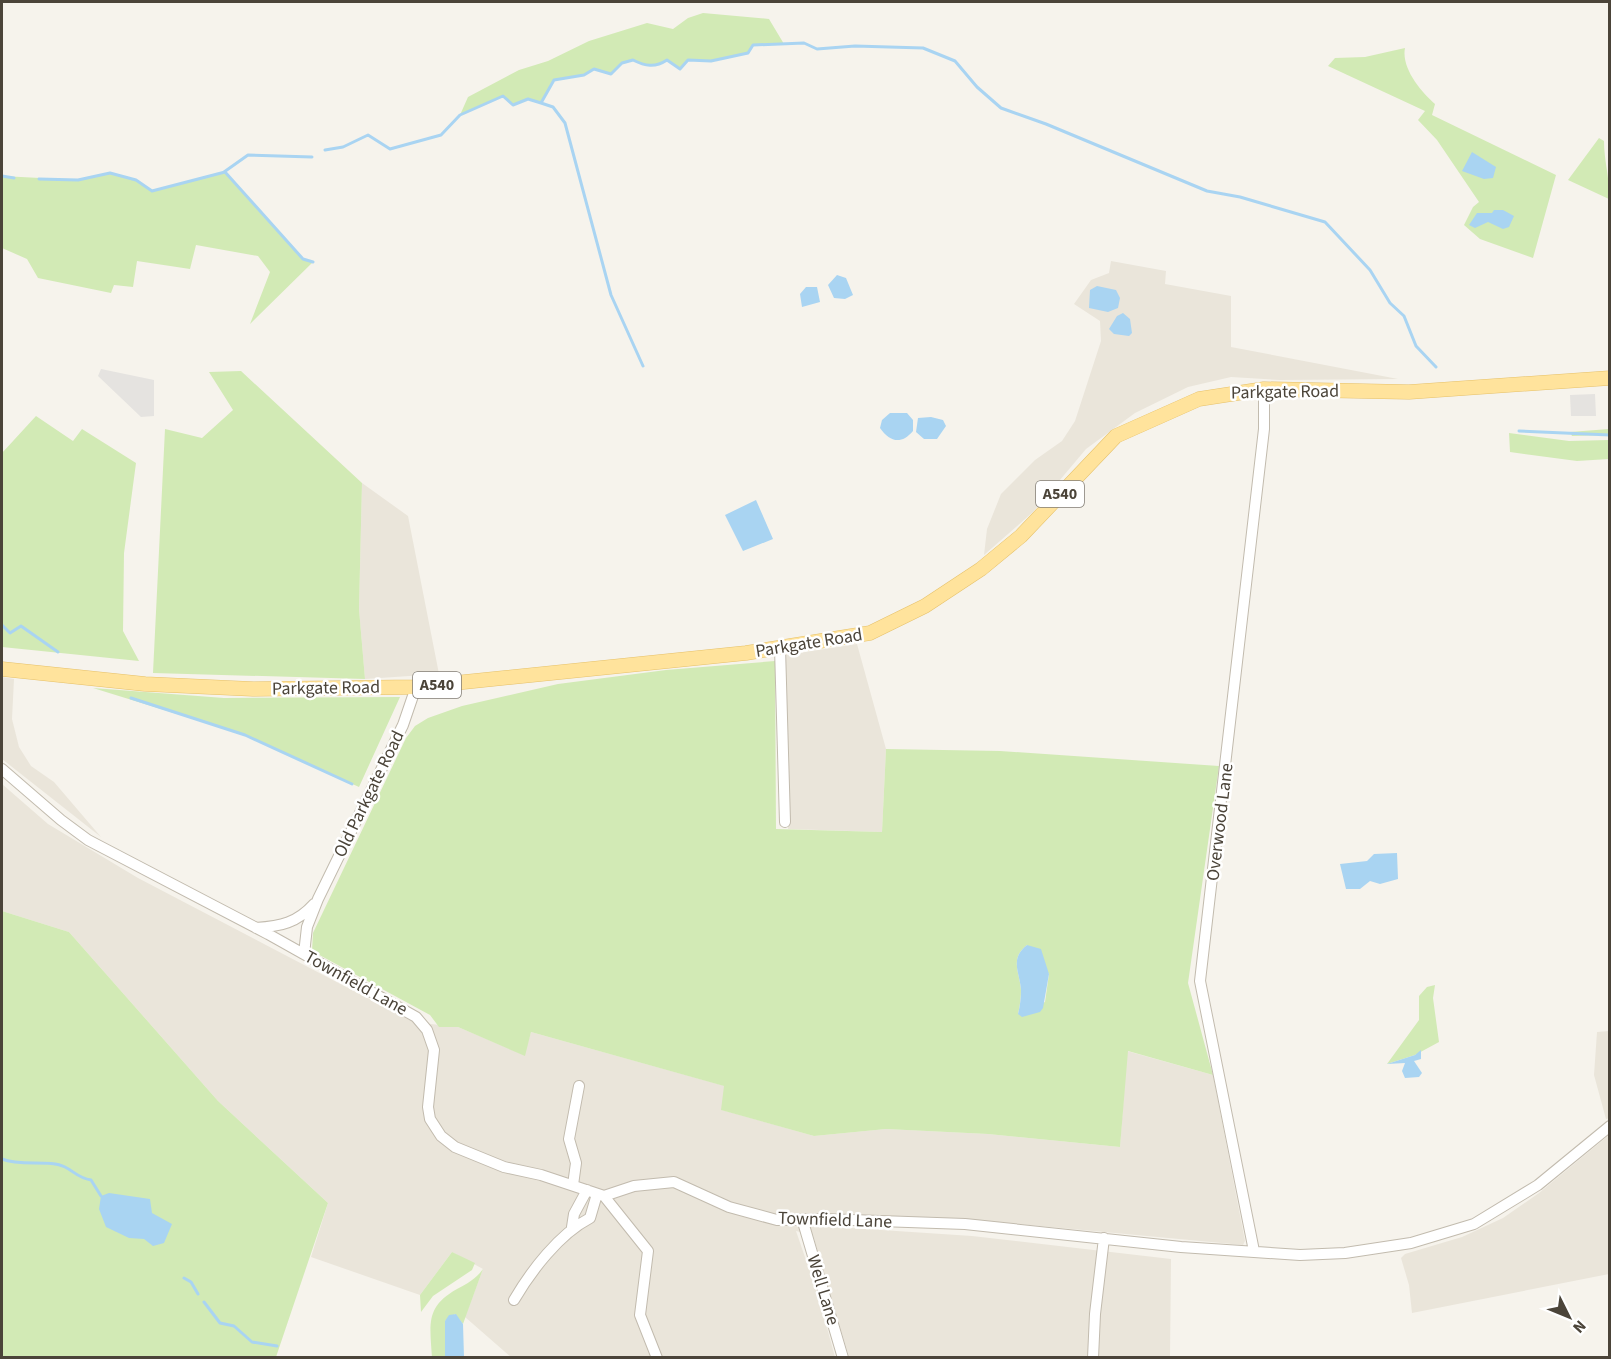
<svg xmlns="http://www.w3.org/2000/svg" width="1611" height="1359" font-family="'Source Sans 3',sans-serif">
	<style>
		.residential { fill: #eae5da }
		.green { fill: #d2eab5; fill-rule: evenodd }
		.parking { fill: #e5e3e0 }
		.water { fill: #a9d4f2 }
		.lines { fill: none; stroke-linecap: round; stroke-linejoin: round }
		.stream { stroke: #a9d4f2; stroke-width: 3 }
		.minor-casing { stroke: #c2bbae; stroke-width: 12 }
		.major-casing { stroke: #e6c16a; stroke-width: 15 }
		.minor { stroke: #fff; stroke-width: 10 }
		.major { stroke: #ffe39c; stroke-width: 14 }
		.labels { text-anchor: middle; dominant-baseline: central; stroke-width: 5; stroke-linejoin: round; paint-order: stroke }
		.shield { fill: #fff; stroke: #817c74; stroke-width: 1.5 }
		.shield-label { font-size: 16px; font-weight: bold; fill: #4b4439 }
		.street-label { font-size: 18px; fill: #4b4439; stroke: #fff }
	</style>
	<rect width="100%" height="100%" fill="#f6f3ec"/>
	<!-- residential -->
	<path class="residential" d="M 1111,261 L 1166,271 L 1165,284 L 1231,296 L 1231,347 L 1398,379 L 1280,380 L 1231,377 L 1188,387 L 1135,413 L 1086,449 L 1033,512 L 984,555 L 987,529 L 1001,494 L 1035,460 L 1062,441 L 1075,421 L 1101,341 L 1100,321 L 1074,304 L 1091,280 L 1109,273 Z
		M 362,483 L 408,516 L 439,674 L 365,679 L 359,609 Z
		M 857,644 L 886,749 L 882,832 L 788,829 L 786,655 Z
		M 2,677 L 14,679 L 12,719 L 19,747 L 31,766 L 54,782 L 101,837 L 2,759 Z
		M 2,784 L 48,824 L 138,878 L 413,1022 L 458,1027 L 524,1055 L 531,1032 L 725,1086 L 722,1110 L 814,1136 L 886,1129 L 988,1134 L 1120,1147 L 1127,1051 L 1213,1075 L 1245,1241 L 1243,1245 L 976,1220 L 826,1215 L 821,1226 L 972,1236 L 1171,1259 L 1170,1357 L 849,1357 L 813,1235 L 796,1231 L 818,1295 L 835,1357 L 511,1357 L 465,1317 L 483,1269 L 452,1252 L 420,1295 L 311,1257 L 328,1203 L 218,1101 L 69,932 L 2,911 Z
		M 1609,1031 L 1610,1118 L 1606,1119 L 1594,1075 L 1597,1032 Z
		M 1609,1135 L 1609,1274 L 1412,1313 L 1409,1285 L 1401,1258 L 1405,1254 L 1462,1237 L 1503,1218 L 1539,1193 Z"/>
	<!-- green -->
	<path class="green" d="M 703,13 L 769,19 L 784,44 L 754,45 L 748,53 L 711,61 L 688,60 L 680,69 L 667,60 C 655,68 645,66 632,60 L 622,63 L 611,74 L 594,69 L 584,75 L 554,80 L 541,103 L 528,99 L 513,105 L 503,96 L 460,115 L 468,97 L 519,70 L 548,61 L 589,41 L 647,23 L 673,29 L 688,18 Z
		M 1405,48 C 1401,68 1421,92 1435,104 L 1432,115 L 1556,175 L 1533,258 L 1480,239 L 1464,225 L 1473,207 L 1479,202 L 1437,140 L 1418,120 L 1425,111 L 1328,66 L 1335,58 L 1365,57 Z
		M 1599,138 L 1604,141 C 1604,162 1610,178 1609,199 L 1568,180 Z
		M 225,172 L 303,259 L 313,262 L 250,324 L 270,272 L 258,256 L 196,245 L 190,269 L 137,261 L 133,287 L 114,285 L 111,293 L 38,278 L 27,259 L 2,248 L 2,176 L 78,180 L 110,173 L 136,180 L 152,191 Z
		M 241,371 L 362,483 L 359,609 L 365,679 L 153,673 L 165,429 L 202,438 L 233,410 L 209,372 Z
		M 36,416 L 73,441 L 82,429 L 136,463 L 124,553 L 123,631 L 139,661 L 2,647 L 2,453 Z
		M 1609,429 L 1609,435 L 1572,436 L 1570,432 Z
		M 1509,433 L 1569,441 L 1609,440 L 1609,459 L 1577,461 L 1510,452 Z
		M 775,661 L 776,829 L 882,832 L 886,749 L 1000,751 L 1219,766 L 1188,983 L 1213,1075 L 1128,1051 L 1120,1147 L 988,1134 L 886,1129 L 814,1136 L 721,1110 L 724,1086 L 531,1032 L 525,1056 L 458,1027 L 439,1027 L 430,1015 L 312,951 L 313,933 L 406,738 L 415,726 L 428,718 L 462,706 L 558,684 L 666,670 ZM 1027,945 L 1049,974 L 1045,1002 L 1018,1014 C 1020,1006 1021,997 1021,990 C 1020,973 1009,959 1027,945 Z
		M 93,688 L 224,698 L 400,697 L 359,787 L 245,735 Z
		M 2,911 L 69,932 L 218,1101 L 328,1203 L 276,1357 L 2,1357 Z
		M 1435,985 L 1433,998 L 1439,1042 L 1415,1055 L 1387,1064 L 1419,1020 L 1419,996 L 1427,987 Z
		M 452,1252 L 475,1263 L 472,1270 L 433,1296 L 421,1312 L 420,1295 Z
		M 483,1269 L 463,1324 L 455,1314 L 445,1321 L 445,1357 L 432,1358 C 430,1324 425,1307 457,1289 C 468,1283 476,1279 483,1269 Z"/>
	<!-- parking -->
	<path class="parking" d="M 101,369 L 154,380 L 154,416 L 141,417 L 98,376 Z
		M 1595,394 L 1596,416 L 1571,416 L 1570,395 Z"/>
	<!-- water -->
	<path class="water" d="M 1472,152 L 1496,167 L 1493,178 L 1484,179 L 1462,171 Z
		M 1494,210 L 1503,210 L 1514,216 L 1509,227 L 1503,229 L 1488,222 L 1475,228 L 1469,225 L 1477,213 L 1492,213 Z
		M 837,275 L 846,278 L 853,295 L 845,299 L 834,298 L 828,285 Z
		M 1097,286 L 1116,290 L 1120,298 L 1118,308 L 1108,312 L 1089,308 L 1090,290 Z
		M 806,287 L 817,287 L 820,302 L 802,307 L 800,294 Z
		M 1123,313 L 1130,319 L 1132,333 L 1129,336 L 1114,334 L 1109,329 L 1117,316 Z
		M 890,413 L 907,413 L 913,420 L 913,431 C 901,445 890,442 880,428 L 882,420 Z
		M 931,417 L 943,420 L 946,426 L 937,439 L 924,439 L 916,432 L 918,418 Z
		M 756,500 L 773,539 L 743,551 L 725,515 Z
		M 1397,853 L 1398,879 L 1380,884 L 1370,881 L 1360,889 L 1346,889 L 1340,864 L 1367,861 L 1374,854 Z
		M 1027,945 L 1041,949 L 1049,974 L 1043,1008 L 1040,1012 L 1022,1017 L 1018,1014 C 1020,1006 1021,998 1021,990 C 1020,973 1009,959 1027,945 Z
		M 1421,1050 L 1421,1059 L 1414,1061 L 1422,1073 L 1419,1077 L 1405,1078 L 1402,1071 L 1405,1063 L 1387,1064 L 1415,1055 Z
		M 109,1193 L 150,1199 L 152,1213 L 172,1224 L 164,1243 L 153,1246 L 144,1239 L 129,1238 L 106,1227 L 99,1209 L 101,1196 Z
		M 456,1314 L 463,1324 L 464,1357 L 445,1357 L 445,1321 L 449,1315 Z"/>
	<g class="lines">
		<!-- stream -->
		<path class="stream" d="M 541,103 L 553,107 L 565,123 L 611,295 L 643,366
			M 325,150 L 343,147 L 368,135 L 390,149 L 441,135 L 460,115 L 503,96 L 513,105 L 528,99 L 541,103 L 554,80 L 584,75 L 594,69 L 611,74 L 622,63 L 633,60 C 645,66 655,68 667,60 L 680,69 L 688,60 L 711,61 L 748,53 L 753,45 L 804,43 L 817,49 L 855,46 L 923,48 L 955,61 L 977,87 L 1001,108 L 1046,124 L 1207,191 L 1240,197 L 1325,222 L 1370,270 L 1390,303 L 1404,316 L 1416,346 L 1436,367
			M 224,172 L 248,155 L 312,157
			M 2,176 L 14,178
			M 39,179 L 78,180 L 110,173 L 136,180 L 152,191 L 225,172 L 303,259 L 313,262
			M 1519,431 L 1610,435
			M 2,625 L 10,633 L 21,626 L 58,652
			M 131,698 L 245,735 L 352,784
			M 2,1159 C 21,1167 49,1159 65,1167 C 75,1172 78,1178 91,1180 L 101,1196
			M 184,1278 L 191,1282 L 198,1294
			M 204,1302 L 220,1323 L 234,1326 L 252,1342 L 277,1346"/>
		<!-- minor casing -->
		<g class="minor-casing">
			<path id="minor" d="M 780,648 L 785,822
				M 2,769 L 61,820 L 88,840 L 268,934 L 416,1017 L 427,1030 L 434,1050 L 428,1107 L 430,1119 L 441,1136 L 455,1147 L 504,1167 L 541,1175 L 604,1196 L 634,1186 L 674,1182 L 729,1207 L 777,1220 L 823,1219 L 965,1224 L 1181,1247 L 1300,1255 L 1345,1253 L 1411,1243 L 1474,1224 L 1538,1185 L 1610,1126
				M 256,928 C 281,926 297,923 314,904
				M 304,954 L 307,927 L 318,899 L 403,725 L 416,687
				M 573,1185 L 576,1163 L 569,1139 L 579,1086
				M 604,1196 L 648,1251 L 640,1315 L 657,1358
				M 803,1222 L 843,1358
				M 572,1227 L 574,1214 L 587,1190
				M 1254,1251 L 1200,981 L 1264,429 L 1264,389
				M 514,1300 C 531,1271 559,1234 590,1218 L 597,1194
				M 1093,1358 L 1095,1314 L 1104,1238"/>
		</g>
		<!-- major casing -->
		<g class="major-casing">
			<path id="major" d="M 2,669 L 145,684 L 253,689 L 416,687 L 746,653 L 870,633 L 925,606 L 981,569 L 1021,536 L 1116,436 L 1199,399 L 1264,389 L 1409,392 L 1610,378"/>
		</g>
		<!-- minor -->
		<use href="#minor" class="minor"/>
		<!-- major -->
		<use href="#major" class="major"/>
	</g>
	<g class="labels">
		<!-- shield labels -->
		<g class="shield">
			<rect x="1036" y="481" width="48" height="26" rx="4.5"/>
			<rect x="413" y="672" width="48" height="26" rx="4.5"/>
		</g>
		<g class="shield-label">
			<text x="1060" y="494">A540</text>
			<text x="437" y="685">A540</text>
		</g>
		<!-- street labels -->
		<g class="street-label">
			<text transform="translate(1285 392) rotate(-1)">Parkgate Road</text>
			<text transform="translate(809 643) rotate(-9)">Parkgate Road</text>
			<text transform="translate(326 688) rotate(-1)">Parkgate Road</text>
			<text transform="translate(369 794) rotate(-64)">Old Parkgate Road</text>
			<text transform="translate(1220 822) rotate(-83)">Overwood Lane</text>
			<text transform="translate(356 983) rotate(29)">Townfield Lane</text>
			<text transform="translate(835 1220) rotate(2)">Townfield Lane</text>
			<text transform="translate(823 1290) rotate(73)">Well Lane</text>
		</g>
	</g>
	<!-- border -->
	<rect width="1611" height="1359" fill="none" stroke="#4b4439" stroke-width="6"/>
	<!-- north arrow -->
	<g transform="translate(1569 1317) rotate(133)" stroke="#ffffff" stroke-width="4.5" paint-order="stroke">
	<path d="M0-4.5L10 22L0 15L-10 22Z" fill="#4b4439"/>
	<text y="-9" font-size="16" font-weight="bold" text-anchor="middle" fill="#4b4439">N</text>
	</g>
</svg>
